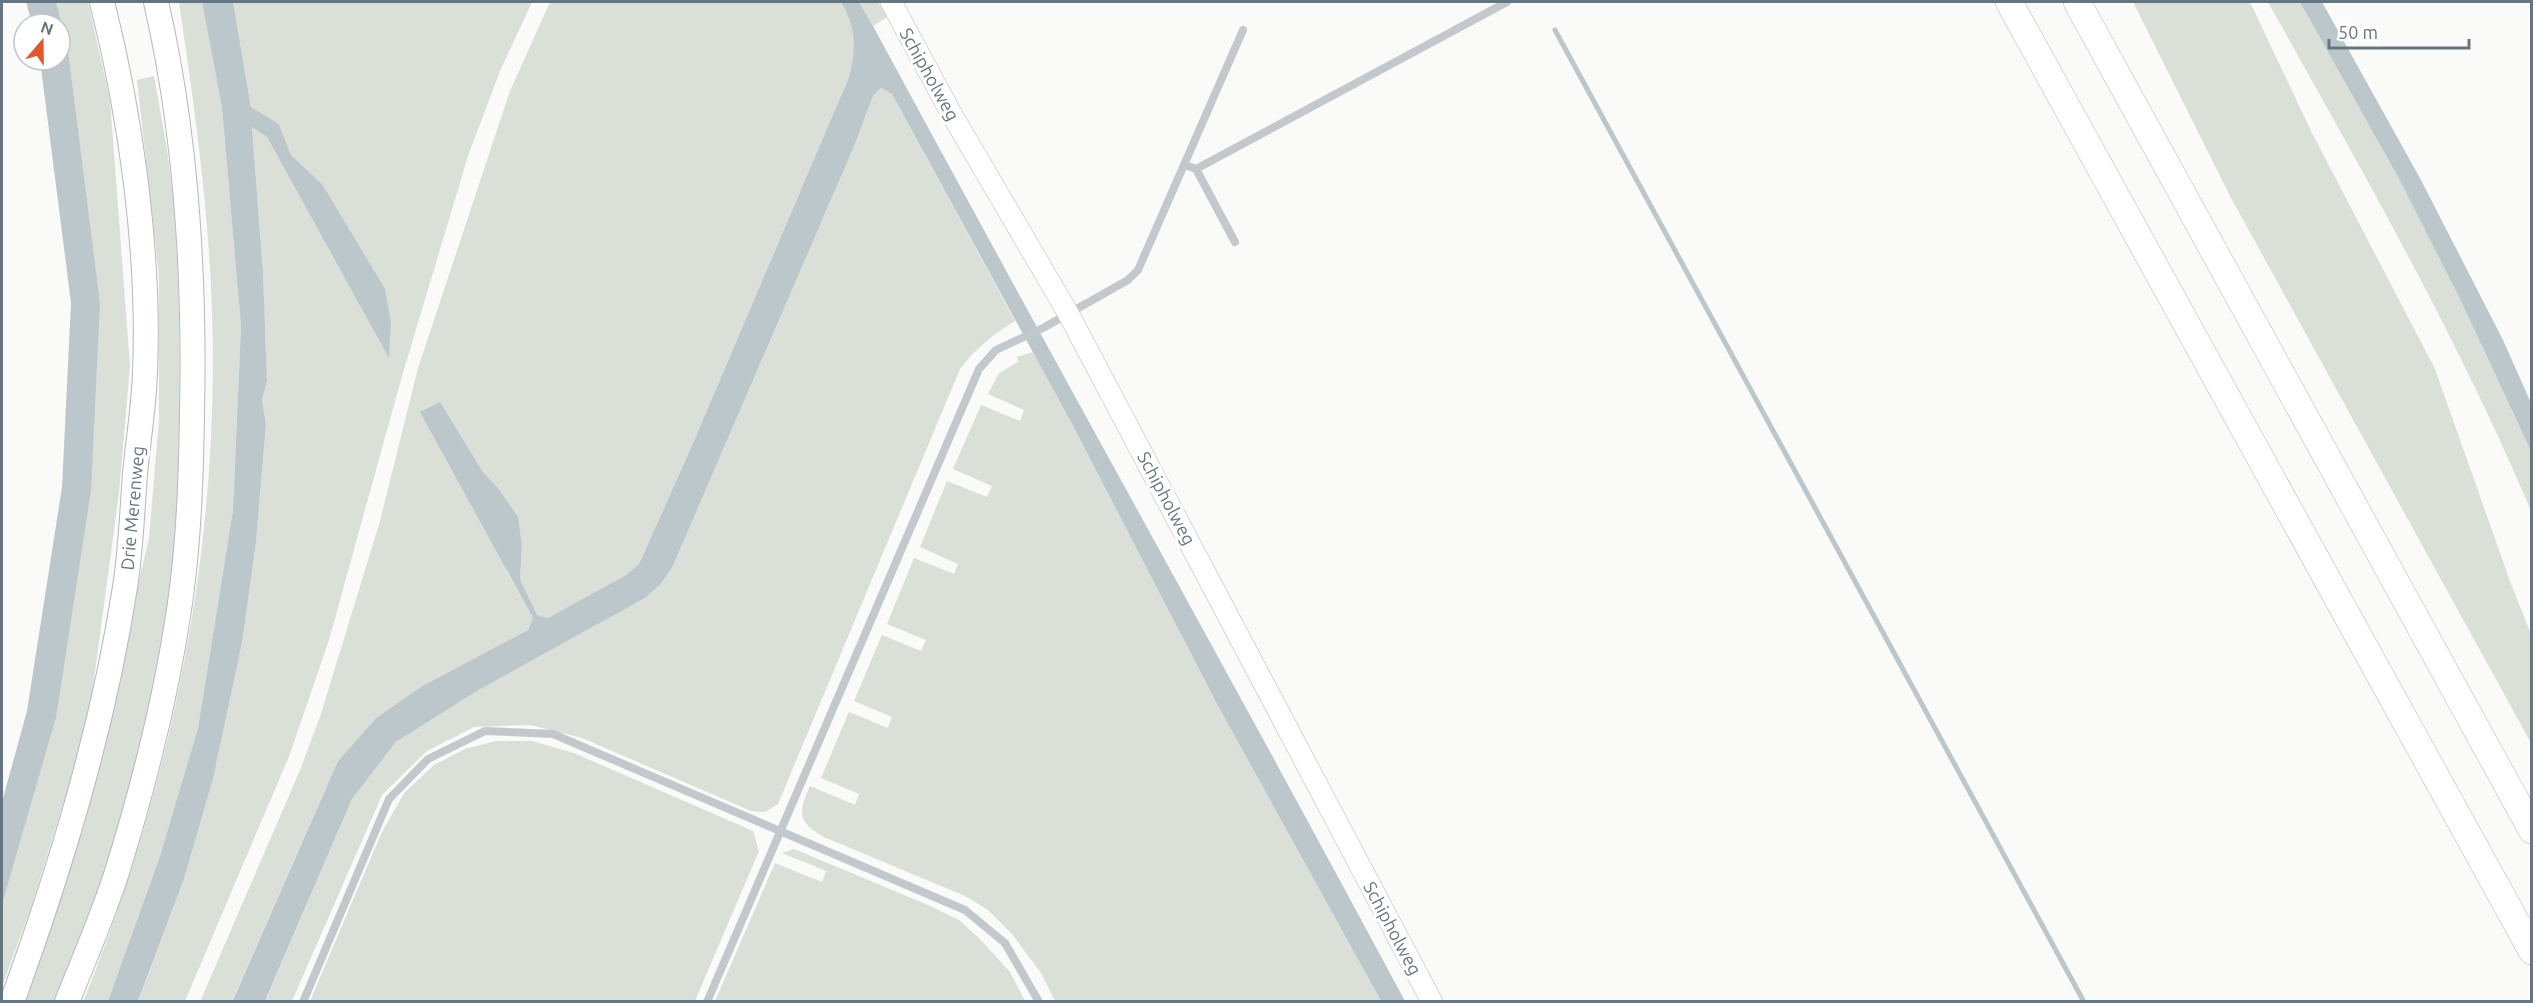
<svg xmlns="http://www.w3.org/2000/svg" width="2533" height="1003" font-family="Ubuntu,sans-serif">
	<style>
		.green { fill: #dadfd7 }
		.water { fill: #bbc7cb }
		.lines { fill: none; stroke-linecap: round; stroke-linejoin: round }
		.stream { stroke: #bbc7cb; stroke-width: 5 }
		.secondary-casing { stroke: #b3babf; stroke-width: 22 }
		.trunk-casing { stroke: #b4b9bd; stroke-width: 26 }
		.motorway-casing { stroke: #b4b9bd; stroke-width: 28 }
		.service { stroke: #c3c8cc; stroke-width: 8 }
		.secondary { stroke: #fff; stroke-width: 21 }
		.trunk { stroke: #fff; stroke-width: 24 }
		.motorway { stroke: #fff; stroke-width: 27 }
		.labels { text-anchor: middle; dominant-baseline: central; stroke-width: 6; stroke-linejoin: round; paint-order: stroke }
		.street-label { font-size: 18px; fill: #657683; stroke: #fff }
	</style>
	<rect width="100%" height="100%" fill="#fafaf8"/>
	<!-- green -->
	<path class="green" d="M 56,2 L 88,2 L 110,100 L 130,366 L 119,493 L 88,724 L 31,907 L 2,987 L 2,905 L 56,718 L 100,302 L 67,42 Z
		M 179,2 L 202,2 L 222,108 L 241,326 L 233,510 L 198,728 L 160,856 L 108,1001 L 83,1002 C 172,783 220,548 212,312 C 209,208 194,105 179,2 Z
		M 233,2 L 532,2 L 500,71 L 468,156 L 402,376 L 329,640 L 290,754 L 185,1001 L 138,1002 L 184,879 L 213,779 L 242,643 L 256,543 L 266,426 L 262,400 L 267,381 L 263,271 L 252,126 L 267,137 L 389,356 L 391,323 L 322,184 L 291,155 L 279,124 L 251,107 Z
		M 550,2 L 841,2 C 856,30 858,45 849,77 L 690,450 L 639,564 L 626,575 L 548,618 L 537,615 L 520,579 L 522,548 L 497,487 L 482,471 L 506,570 L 533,618 L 528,630 L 422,686 L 376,718 L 338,761 L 232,1001 L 200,1002 L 300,770 L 320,717 L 380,521 L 418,368 L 510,91 Z
		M 859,2 L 878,2 L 887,17 L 873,26 Z
		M 2133,2 L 2250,2 L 2312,133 L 2435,369 L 2511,584 L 2531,634 L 2531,743 L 2230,196 Z
		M 2268,2 L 2300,2 L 2398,177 L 2459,297 L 2531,451 L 2531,511 C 2457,335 2361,169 2268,2 Z
		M 154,76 C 160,110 167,145 171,179 C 180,262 180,347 179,430 C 178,513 173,594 158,676 C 136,788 99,896 57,1001 L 21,1002 L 128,627 L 149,538 L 159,420 L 159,276 L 137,80 Z
		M 881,88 L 892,94 L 1015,321 C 992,335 976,348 960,369 L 778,804 L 765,812 L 751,811 L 582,738 L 530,725 L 474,727 L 427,751 L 382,795 L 292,1001 L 265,1002 L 352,799 L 396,742 L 477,691 L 645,598 L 660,585 L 672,568 L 855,144 L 873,96 Z
		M 1033,352 L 1071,422 L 1217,704 L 1381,1001 L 1055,1001 L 1041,973 L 1012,934 L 988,910 L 965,896 L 824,837 C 797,821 798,813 810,786 L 855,805 L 859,794 L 821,778 L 849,712 L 888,728 L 892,717 L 854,701 L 882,635 L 921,651 L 926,640 L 887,624 L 914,558 L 954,574 L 958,564 L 920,547 L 947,481 L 987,497 L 992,486 L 953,469 L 981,405 L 1020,421 L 1024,410 L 988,394 L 999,373 L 1018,362 L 1017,357 Z
		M 496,741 L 532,741 L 574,753 L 753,831 L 759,851 L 695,1001 L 310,1001 L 381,834 L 404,793 L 434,765 L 465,749 Z
		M 794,849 L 928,905 L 959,920 L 981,940 L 1010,972 L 1025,1001 L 715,1001 L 775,863 L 822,882 L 826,871 L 782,853 Z"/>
	<!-- water -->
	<path class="water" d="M 26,2 L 56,2 L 67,42 L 100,302 L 91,490 L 56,718 L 2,905 L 2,802 L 27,711 L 62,487 L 71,303 L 40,60 L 60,60 L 60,24 L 32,24 Z
		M 202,2 L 233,2 L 251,107 L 279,124 L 291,155 L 322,184 L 385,289 L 391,323 L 389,358 L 267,137 L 252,127 L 263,271 L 267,381 L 262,400 L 266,425 L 256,543 L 242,643 L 213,779 L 184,879 L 138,1001 L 108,1001 L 160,856 L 198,728 L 233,510 L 241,326 L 222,108 Z
		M 841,2 L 859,2 L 873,26 C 1049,352 1230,675 1405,1001 L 1381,1001 L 1217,704 L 1071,422 L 892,94 L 881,88 L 873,96 L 855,144 L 672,568 L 660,585 L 645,598 L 477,691 L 396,742 L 352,799 L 265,1001 L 232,1002 L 338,761 L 376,718 L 422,686 L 528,630 L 533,618 L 420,412 L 440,402 L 482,471 L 497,487 L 518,517 L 522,548 L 520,579 L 537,615 L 548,618 L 626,575 L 639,564 L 690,450 L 849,77 C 857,45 856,30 841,2 Z
		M 2300,2 L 2322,2 L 2421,180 L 2503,340 L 2531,403 L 2531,451 L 2459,297 L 2398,177 Z"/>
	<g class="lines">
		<!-- stream -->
		<path class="stream" d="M 1555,30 L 2084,1002"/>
		<!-- secondary casing -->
		<g class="secondary-casing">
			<path id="secondary" d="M 891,2 L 951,113 L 1068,313 L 1432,1002"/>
		</g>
		<!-- trunk casing -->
		<g class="trunk-casing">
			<path id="trunk" d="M 12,1002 C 61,867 103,729 125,587 C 131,550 132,512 135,474 C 138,441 144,406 145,372 C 150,254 131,116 102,2
				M 67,1002 C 84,959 103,916 117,872 C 144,785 167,694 180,603 C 189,540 191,477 192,414 C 195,276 187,136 156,2"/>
		</g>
		<!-- motorway casing -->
		<g class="motorway-casing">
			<path id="motorway" d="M 2009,2 L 2532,951
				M 2077,2 L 2532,830"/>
		</g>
		<!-- service -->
		<path class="service" d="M 1185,165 L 1196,169 L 1507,2
			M 1196,169 L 1235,242
			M 303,1002 L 389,799 L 428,759 L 485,731 L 553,734 L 965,910 L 1005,943 L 1039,1002
			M 707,1002 L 979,369 L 996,350 L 1043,328 L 1128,280 L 1138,270 L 1243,30"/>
		<!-- secondary -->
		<use href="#secondary" class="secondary"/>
		<!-- trunk -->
		<use href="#trunk" class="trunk"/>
		<!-- motorway -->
		<use href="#motorway" class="motorway"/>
	</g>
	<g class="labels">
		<!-- street labels -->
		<g class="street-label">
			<text transform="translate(930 74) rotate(61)">Schipholweg</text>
			<text transform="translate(1167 498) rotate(62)">Schipholweg</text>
			<text transform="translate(132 508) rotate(-85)">Drie Merenweg</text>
			<text transform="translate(1393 928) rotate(62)">Schipholweg</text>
		</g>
	</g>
	<!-- border -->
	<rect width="2533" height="1003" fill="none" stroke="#657683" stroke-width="6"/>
	<!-- north arrow -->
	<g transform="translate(42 42) rotate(20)"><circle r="28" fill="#ffffff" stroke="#c1c8cd" stroke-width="1.5"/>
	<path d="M0-4.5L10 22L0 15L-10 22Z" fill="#e4572e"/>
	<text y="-9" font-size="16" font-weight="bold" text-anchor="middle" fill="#657683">N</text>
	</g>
	<!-- scale -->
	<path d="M2329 39v9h140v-9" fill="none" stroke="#657683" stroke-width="3"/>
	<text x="2338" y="39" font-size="18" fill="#657683" stroke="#ffffff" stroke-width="4.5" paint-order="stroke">50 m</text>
</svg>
